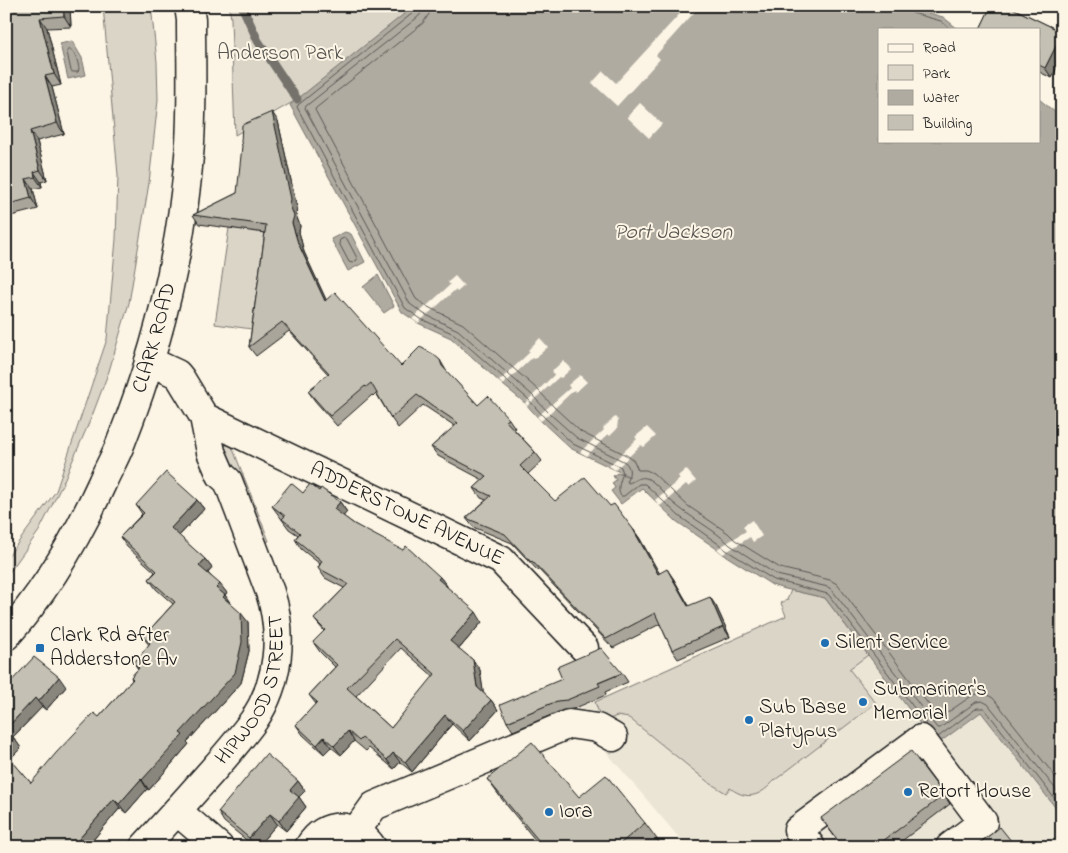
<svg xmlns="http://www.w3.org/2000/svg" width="1068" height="853" font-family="'Indie Flower',sans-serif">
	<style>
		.built { fill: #ebe5d6 }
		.green { fill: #dbd5c8; stroke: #7c7872 }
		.water { fill: #b0aba1; stroke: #75726c }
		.pier { fill: #fcf5e5 }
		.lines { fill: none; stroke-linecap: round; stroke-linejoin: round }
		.shore { stroke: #575551; stroke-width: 1 }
		.stream { stroke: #75726c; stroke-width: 9 }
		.minor-casing { stroke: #1c1c1c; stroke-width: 31 }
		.major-casing { stroke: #1c1c1c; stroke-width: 31 }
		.minor { stroke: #fcf5e5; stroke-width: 28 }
		.major { stroke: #fcf5e5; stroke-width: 28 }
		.wall { fill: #a9a59a; stroke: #1c1c1c; fill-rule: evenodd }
		.shaded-wall { fill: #89867d; stroke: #1c1c1c }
		.building { fill: #c4c0b3; stroke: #1c1c1c; fill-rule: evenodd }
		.poi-dot { fill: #1f6fb2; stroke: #fcf5e5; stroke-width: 2 }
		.labels { text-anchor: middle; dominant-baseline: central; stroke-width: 4; stroke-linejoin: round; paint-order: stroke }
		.park-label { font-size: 21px; fill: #555450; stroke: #fcf5e5 }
		.street-label { font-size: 21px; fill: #1c1c1c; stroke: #fcf5e5 }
		.poi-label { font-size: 21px; fill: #1c1c1c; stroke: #fcf5e5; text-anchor: start }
		.water-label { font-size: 22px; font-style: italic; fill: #575551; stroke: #fcf5e5 }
	</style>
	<rect width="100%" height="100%" fill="#fcf5e5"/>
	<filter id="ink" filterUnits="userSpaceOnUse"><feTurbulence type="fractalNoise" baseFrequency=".02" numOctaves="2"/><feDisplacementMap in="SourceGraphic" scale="10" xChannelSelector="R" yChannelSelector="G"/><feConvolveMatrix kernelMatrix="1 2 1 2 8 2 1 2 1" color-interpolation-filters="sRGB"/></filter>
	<g filter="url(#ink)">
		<!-- built -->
		<path class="built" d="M 825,598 L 959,728 L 981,712 L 1062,816 L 1062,847 L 687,847 L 597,741 L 589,740 L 577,709 Z"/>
		<!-- green -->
		<path class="green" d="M 103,6 L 151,6 L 157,62 L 158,100 L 149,183 L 129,303 L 109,371 L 92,416 L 62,485 L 39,531 L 6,577 L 6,559 L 56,491 L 107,339 L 116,239 L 118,175 Z
			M 229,6 L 418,6 L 305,95 L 235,135 L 231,19 Z
			M 229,228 L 273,234 L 259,330 L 215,324 Z
			M 231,444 L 269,541 L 265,542 L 240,472 L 233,469 L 224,447 L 226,445 Z
			M 791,590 L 825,598 L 868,655 L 849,669 L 876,703 L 775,780 C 761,795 749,802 730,788 L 726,793 L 708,782 L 629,718 L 617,716 L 602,722 L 595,702 L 786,616 L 781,603 L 787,600 Z"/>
		<!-- water -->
		<path class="water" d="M 414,6 L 904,6 L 943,17 L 958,29 L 879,29 L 879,141 L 1039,141 L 1039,99 L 1062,118 L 1062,816 L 981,712 L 936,745 L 825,598 L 781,588 L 772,585 L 723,554 L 717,549 L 676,521 L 642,488 L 621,504 L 611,491 L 615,488 L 612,483 L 616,480 L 613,476 L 617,473 L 630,477 L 570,448 L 541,421 L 525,403 L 503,385 L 451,338 L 418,323 L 402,312 L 290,105 Z
			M 72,41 L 82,58 L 86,75 L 68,79 L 60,44 Z
			M 345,232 L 351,234 L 365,262 L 348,271 L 331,239 Z
			M 378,275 L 394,306 L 384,313 L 363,287 Z"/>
		<!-- pier -->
		<path class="pier" d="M 687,6 L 700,6 L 656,55 L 660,59 L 617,106 L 592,83 L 603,71 L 616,83 Z
			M 640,103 L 662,124 L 649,138 L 627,117 Z
			M 455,276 L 464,286 L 457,292 L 455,290 L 418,323 L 412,319 L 450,285 L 448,282 Z
			M 540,338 L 548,347 L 534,359 L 532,358 L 503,385 L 499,381 L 530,352 L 528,350 Z
			M 563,361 L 571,369 L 561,378 L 559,377 L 527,406 L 525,403 L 554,375 L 552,371 Z
			M 580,375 L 587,382 L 576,392 L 574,390 L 541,421 L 537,417 L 570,388 L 568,385 Z
			M 615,417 L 618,420 L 617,429 L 610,436 L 608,434 L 587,456 L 580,452 L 604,430 L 603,428 Z
			M 647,427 L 656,436 L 644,447 L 641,445 L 615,470 L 609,466 L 637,439 L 635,437 Z
			M 686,469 L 696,481 L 689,487 L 686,484 L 660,506 L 655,500 L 680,479 L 678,476 Z
			M 752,520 L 762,536 L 753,542 L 750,537 L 723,554 L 717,549 L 746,531 L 743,526 Z"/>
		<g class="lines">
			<!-- shore -->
			<path class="shore" d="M 416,6 L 414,12 L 298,105 L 297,107 L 405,308 L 421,319 L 454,334 L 528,399 L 544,417 L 573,444 L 621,467 L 623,473 C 621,479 616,490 621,496 L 624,496 L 639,484 L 645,484 L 679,516 L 720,545 L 726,550 L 774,580 L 828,594 L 927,725
				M 423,6 L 422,12 L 418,17 L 306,106 L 305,108 L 410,304 L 424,314 L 458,330 L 532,395 L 549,413 L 577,438 L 625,462 C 631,468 630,474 627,480 L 628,483 C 634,482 638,476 646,478 C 654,480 665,495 671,501 C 690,518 713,528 730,545 L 777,575 L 828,587 L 832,590 L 937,728 L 940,728 L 976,702 L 982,701 L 988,704 L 1062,797
				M 430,6 L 429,14 L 423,23 L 316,108 L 315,110 L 416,299 L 428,307 L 463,324 L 537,389 L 554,407 L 581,432 L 628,456 L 634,461 L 638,470 L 646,470 L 653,473 L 688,506 L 728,533 L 735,540 L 780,568 L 830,580 L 837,584 L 938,717 L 941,717 L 970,697 C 978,692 985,693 993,698 L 1062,785
				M 908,6 L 909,10 L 912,13 L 941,21 L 950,29
				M 69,49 C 76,53 78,62 79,69 L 78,72 L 73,72 L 71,71 L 67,52 Z
				M 345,238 L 347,239 L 357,258 L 357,260 L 352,263 L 349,262 L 339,243 L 340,240 Z
				M 938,737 L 977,708 L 984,708 L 1062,808"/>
			<!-- stream -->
			<path class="stream" d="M 242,6 L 258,41 L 297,99"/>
			<!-- minor casing -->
			<g class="minor-casing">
				<g id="minor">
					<path id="s1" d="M 204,417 L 501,560 L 584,648"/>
					<path d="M 177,811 L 219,847"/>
					<path d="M 356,831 L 374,806 L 569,724 L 597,728 L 613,737"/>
					<path id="s2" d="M 144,847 C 167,822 190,796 213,770 C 227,754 241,738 254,720 C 279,682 284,635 270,592 L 228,481 L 221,475 L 211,452 L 204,417 L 181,379 L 177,374 L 149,361"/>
					<path d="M 309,847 C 325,820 355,822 372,847"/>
					<path d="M 811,847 L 798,830 L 921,739 L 983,822 L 950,847"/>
				</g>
			</g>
			<!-- major casing -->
			<g class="major-casing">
				<g id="major">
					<path id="s3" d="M 6,636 C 46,591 77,538 102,483 C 108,469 116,456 121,442 C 157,351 181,253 189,156 C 193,111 191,65 191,20 L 189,6"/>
				</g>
			</g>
			<!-- minor -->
			<use href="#minor" class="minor"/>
			<!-- major -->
			<use href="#major" class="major"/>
		</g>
		<!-- wall -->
		<path class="wall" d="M 6,6 L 70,6 L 71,27 L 47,28 L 61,85 L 52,87 L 64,134 L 37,141 L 47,180 L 41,182 L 42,187 L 33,189 L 38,209 L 7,217 L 6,216 Z
			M 991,6 L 1008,6 L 1062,32 L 1062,57 L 1052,78 L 1039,72 L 1039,29 L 980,29 Z
			M 278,121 L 297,208 L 296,215 L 300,226 L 299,232 L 304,252 L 326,300 L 401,366 L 440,360 L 447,372 L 478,405 L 509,419 L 515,428 L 514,429 L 535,452 L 542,461 L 528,474 L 555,501 L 610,506 L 633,529 L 640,539 L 659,573 L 673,578 L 689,606 L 716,606 L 730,637 L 678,659 L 672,650 L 660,624 L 613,648 L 539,570 L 538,571 L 512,543 L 473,527 L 466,518 L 486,500 L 481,498 L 474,488 L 483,480 L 438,456 L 431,447 L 455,426 L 423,405 L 398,428 L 391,418 L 376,393 L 373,396 L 372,395 L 337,426 L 315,401 L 308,391 L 328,374 L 289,331 L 256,356 L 249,347 L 265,233 L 199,224 L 193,215 L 237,193 Z
			M 319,491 L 340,502 L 347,512 L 343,516 L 354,524 L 440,577 L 447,586 L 447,587 L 482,622 L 459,649 L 473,660 L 480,670 L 483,693 L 491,700 L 498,710 L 470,741 L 452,724 L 412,772 L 400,762 L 394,769 L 369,748 L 366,751 L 354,741 L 341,755 L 331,747 L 324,754 L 303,735 L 296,725 L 316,704 L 309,695 L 335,667 L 320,652 L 313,642 L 324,631 L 314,619 L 344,588 L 325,578 L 318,568 L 320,564 L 301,549 L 295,539 L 298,535 L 289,529 L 272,506 L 303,493 ZM 401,648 L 434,677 L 391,728 L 356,696 Z
			M 197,500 L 204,509 L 179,536 L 205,559 L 212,568 L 208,573 L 227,593 L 225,595 L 230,603 L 248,622 L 249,651 L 241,683 L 187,742 L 189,744 L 149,790 L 147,789 L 126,813 L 120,808 L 87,847 L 6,847 L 6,687 L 66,687 L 46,710 L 42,707 L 13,737 L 21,748 L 10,759 L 31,783 L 99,717 L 132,680 L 131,677 L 138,669 L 134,663 L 149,645 L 143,637 L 173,604 L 156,589 L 149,579 L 155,572 L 127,547 L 120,537 L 142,514 L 136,505 Z
			M 622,673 L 628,682 L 605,692 L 606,695 L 573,709 L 563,710 L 513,731 L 507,722 Z
			M 487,779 L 645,823 L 662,846 L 541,847 L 504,802 Z
			M 298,781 L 305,791 L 299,797 L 306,807 L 286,831 L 277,824 L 257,847 L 255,847 L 224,822 L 218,812 Z
			M 944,795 L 950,804 L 894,847 L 842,847 L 821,818 Z"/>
		<!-- shaded-wall -->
		<path class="shaded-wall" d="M 63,6 L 70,6 L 71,27 L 64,16 Z
			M 40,18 L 47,28 L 61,85 L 54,74 Z
			M 1062,34 L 1062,57 L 1052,78 L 1045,68 Z
			M 45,76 L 52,87 L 64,134 L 57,123 Z
			M 272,112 L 278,121 L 297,208 L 296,215 L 300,226 L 299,232 L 304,252 L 331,310 L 325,301 L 298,243 L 292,223 L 290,205 Z
			M 30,131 L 37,141 L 47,180 L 40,170 Z
			M 34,172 L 41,182 L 42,187 L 35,177 Z
			M 26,179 L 33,189 L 38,209 L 31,198 Z
			M 197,500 L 204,509 L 178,537 L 171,528 Z
			M 340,502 L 347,512 L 341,519 L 334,509 Z
			M 633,529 L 640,539 L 665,583 L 658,574 Z
			M 205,559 L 212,568 L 206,575 L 199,566 Z
			M 667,569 L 673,578 L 695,616 L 688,606 Z
			M 440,577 L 447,586 L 445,589 L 438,579 Z
			M 220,584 L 227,593 L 225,595 L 231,604 L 223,597 L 216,588 Z
			M 710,597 L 716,606 L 730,637 L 723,627 Z
			M 476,612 L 482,622 L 457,651 L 450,641 Z
			M 241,613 L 248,622 L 249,651 L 241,683 L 187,742 L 189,744 L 149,790 L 142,780 L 180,733 Z
			M 473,660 L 480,670 L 484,697 L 477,687 Z
			M 59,677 L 66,687 L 46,710 L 39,701 Z
			M 35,698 L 42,707 L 11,739 L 6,732 L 6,729 Z
			M 491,700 L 498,710 L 470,741 L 463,731 Z
			M 445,715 L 452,724 L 412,772 L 405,762 Z
			M 348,731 L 354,741 L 341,755 L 334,746 Z
			M 324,737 L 331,747 L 324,754 L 317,745 Z
			M 14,738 L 21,748 L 10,759 L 6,755 L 6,747 Z
			M 393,753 L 400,762 L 394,769 L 387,760 Z
			M 141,779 L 147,789 L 126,813 L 119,804 Z
			M 298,781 L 305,791 L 299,797 L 306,807 L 286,831 L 279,821 L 290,790 Z
			M 114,799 L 120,808 L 87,847 L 72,847 Z
			M 270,814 L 277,824 L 257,847 L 255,847 L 249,838 Z"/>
		<!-- building -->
		<path class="building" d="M 6,6 L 63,6 L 64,16 L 40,18 L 54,74 L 45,76 L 57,123 L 30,131 L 40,170 L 34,172 L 35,177 L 26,179 L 31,198 L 6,205 Z
			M 991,6 L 1008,6 L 1062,32 L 1062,34 L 1045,68 L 1039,65 L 1039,29 L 980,29 Z
			M 272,112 L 291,199 L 290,205 L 294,216 L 292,223 L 298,243 L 325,301 L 335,292 L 401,366 L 420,347 L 433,354 L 440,360 L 442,366 L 478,405 L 488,396 L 509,419 L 506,421 L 535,452 L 520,466 L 555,501 L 585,477 L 610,506 L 614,504 L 633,529 L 658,574 L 667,569 L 688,606 L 710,597 L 723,627 L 672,650 L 655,613 L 606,639 L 532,561 L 531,562 L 505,534 L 466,518 L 491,496 L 474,488 L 487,476 L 431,447 L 458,423 L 417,395 L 391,418 L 371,383 L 366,387 L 365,386 L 330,416 L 308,391 L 329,373 L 282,322 L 249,347 L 266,225 L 193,215 L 237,193 L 242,146 L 241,142 L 242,125 Z
			M 166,472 L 197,500 L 171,528 L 205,559 L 199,566 L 220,584 L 216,588 L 225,595 L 223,597 L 241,613 L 242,642 L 235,673 L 180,733 L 183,735 L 142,780 L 141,779 L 119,804 L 114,799 L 72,847 L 6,847 L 6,754 L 31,783 L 56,753 L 94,713 L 99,717 L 133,679 L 131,677 L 139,668 L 134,663 L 150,643 L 143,637 L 175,602 L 149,579 L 157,571 L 120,537 L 144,513 L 136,505 Z
			M 291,483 L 303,493 L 310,484 L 319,491 L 321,488 L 340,502 L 334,509 L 354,524 L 403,550 L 406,546 L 440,577 L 438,579 L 476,612 L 450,641 L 473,660 L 477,687 L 491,700 L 463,731 L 445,715 L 405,762 L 393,753 L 387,760 L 362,738 L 359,741 L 348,731 L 334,746 L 324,737 L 317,745 L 296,725 L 317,702 L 309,695 L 337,665 L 313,642 L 325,630 L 314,619 L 348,584 L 318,568 L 322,561 L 295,539 L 300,533 L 282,519 L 285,516 L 272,506 ZM 395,639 L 435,674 L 391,728 L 347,688 Z
			M 601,648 L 622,673 L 598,683 L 600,686 L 567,700 L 557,701 L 507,722 L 500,705 L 562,679 L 557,667 Z
			M 34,657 L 59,677 L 39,701 L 35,698 L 6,729 L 6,687 Z
			M 6,731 L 14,738 L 6,747 Z
			M 532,742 L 579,797 L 606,775 L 645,823 L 621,843 L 624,847 L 544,847 L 487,779 Z
			M 911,751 L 944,795 L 875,847 L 843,847 L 821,818 Z
			M 266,754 L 298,781 L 290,790 L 299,797 L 279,821 L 270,814 L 249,838 L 218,812 Z
			M 1000,827 L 1016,847 L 975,847 Z"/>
	</g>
	<!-- markers -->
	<g class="poi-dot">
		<circle cx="825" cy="643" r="5"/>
		<rect x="35" y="643" width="10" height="10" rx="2.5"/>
		<circle cx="863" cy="702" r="5"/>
		<circle cx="749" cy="720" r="5"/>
		<circle cx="908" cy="792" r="5"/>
		<circle cx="549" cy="812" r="5"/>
	</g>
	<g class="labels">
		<!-- park labels -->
		<g class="park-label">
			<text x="280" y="54">Anderson Park</text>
		</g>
		<!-- street labels -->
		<g class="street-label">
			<text stroke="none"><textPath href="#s3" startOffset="336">CLARK ROAD</textPath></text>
			<text stroke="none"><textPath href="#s1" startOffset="225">ADDERSTONE AVENUE</textPath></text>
			<text stroke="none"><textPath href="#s2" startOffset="196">HIPWOOD STREET</textPath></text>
		</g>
		<!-- poi labels -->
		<g class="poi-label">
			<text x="50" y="636">Clark Rd after<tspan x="50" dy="24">Adderstone Av</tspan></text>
			<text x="835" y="643">Silent Service</text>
			<text x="873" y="690">Submariner's<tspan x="873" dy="24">Memorial</tspan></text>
			<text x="759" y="708">Sub Base<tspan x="759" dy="24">Platypus</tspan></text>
			<text x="918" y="792">Retort House</text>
			<text x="559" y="812">Iora</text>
		</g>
		<!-- water labels -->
		<g class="water-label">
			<text x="673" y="233">Port Jackson</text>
		</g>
	</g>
	<!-- margin -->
	<rect width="1068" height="853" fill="none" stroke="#fcf5e5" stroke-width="25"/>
	<rect x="12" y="12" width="1043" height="828" fill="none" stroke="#1c1c1c" stroke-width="2" filter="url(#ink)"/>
	<!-- legend -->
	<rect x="878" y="28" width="162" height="115" fill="#fcf5e5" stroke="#a29e95"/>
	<rect x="888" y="44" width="25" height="8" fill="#fcf5e5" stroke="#a29e95"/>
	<text x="923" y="52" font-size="15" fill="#1c1c1c">Road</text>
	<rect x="888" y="65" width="25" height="15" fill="#dbd5c8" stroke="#a29e95"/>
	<text x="923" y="78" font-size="15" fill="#1c1c1c">Park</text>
	<rect x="888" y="90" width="25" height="15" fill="#b0aba1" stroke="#a29e95"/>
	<text x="923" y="102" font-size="15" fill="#1c1c1c">Water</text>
	<rect x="888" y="115" width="25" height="15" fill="#c4c0b3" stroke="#a29e95"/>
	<text x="923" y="128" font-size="15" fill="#1c1c1c">Building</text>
</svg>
